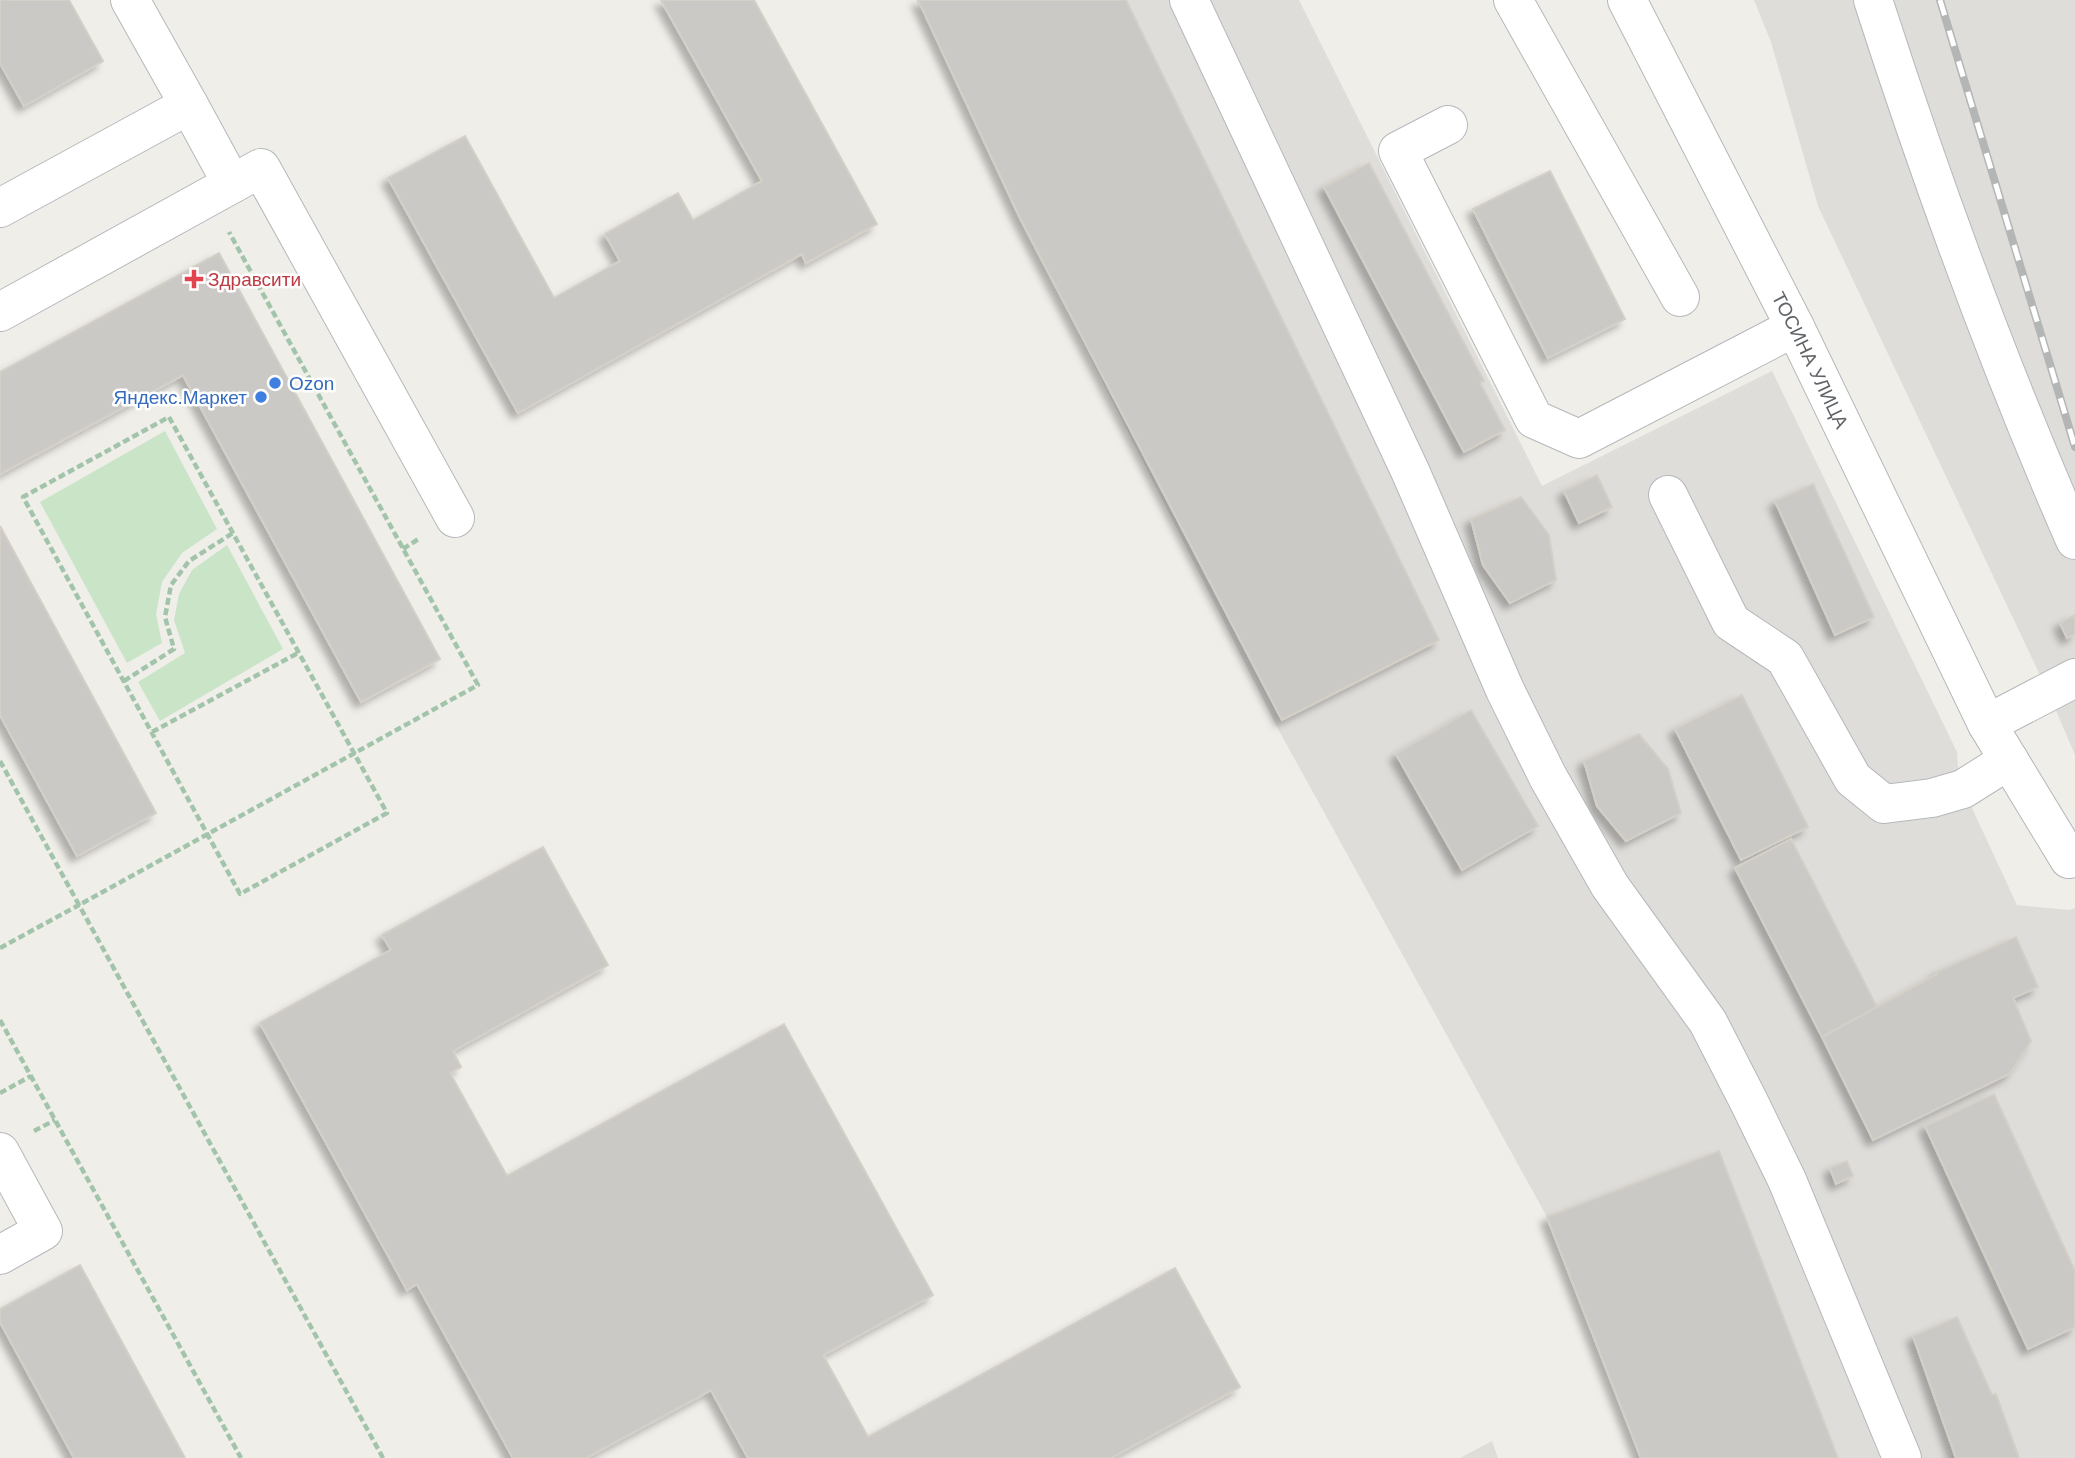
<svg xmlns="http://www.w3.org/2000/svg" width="2075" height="1458" font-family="Arial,sans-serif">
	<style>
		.industrial { fill: #dfddda }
		.education { fill: #dfddd7 }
		.green { fill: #cae4c8 }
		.building { fill: #cbc9c5; stroke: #d4cfc7; stroke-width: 2; filter: url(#shadow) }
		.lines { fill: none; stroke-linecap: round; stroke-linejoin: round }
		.minor-casing { stroke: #b5b8bb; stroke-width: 40 }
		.path { stroke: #a2c4aa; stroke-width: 4.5; stroke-dasharray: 7 3.5; stroke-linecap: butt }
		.minor { stroke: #fff; stroke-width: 38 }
		.rail-casing { stroke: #b4b5b5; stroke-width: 8 }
		.rail { stroke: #fff; stroke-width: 5; stroke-dasharray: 16; stroke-linecap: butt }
		.health-dot { fill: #e0444e; stroke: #fff; stroke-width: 2.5 }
		.shop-dot { fill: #3f7fe0; stroke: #fff; stroke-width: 2.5 }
		.labels { text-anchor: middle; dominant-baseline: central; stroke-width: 5; stroke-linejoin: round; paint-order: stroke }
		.health-label { font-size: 19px; fill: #be3a42; stroke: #fff; text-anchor: start }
		.street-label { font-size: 19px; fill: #606367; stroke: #fff }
		.shop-label { font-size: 19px; fill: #366cbe; stroke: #fff; text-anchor: start }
	</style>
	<defs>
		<filter id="shadow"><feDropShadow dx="-6" dy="6" stdDeviation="3.5" flood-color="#0004"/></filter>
	</defs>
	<rect width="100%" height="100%" fill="#f0eee9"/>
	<!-- industrial -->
	<path class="industrial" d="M 916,0 L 1299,0 L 1542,486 L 1772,371 L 1957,752 L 1959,780 L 2017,905 L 2069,910 L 2075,908 L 2075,1458 L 1641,1458 L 1547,1217 L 1277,727 L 1020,218 Z
		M 1754,0 L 2075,0 L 2075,755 L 2048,692 L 1818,206 L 1771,42 Z"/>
	<!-- education -->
	<path class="education" d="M 1492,1441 L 1498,1458 L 1460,1458 Z"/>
	<!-- green -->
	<path class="green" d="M 165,431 L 217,529 L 182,553 L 162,582 L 156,614 L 162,643 L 127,663 L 40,502 Z
		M 227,545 L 283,649 L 160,721 L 138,682 L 185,653 L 174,620 L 179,594 L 192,570 Z"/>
	<!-- building -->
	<path class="building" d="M 0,0 L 69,0 L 103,61 L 24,106 L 0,63 Z
		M 661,0 L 754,0 L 877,224 L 806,263 L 802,254 L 518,413 L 388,178 L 465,136 L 554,298 L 620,261 L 605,234 L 678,193 L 693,220 L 762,181 Z
		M 918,0 L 1126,0 L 1439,640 L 1282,720 L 1020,218 Z
		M 1369,163 L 1484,381 L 1480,383 L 1505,430 L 1464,452 L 1324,187 Z
		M 1550,171 L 1625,319 L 1548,358 L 1473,209 Z
		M 219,253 L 440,659 L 361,702 L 183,375 L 0,474 L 0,372 Z
		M 1597,475 L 1612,507 L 1579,523 L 1564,491 Z
		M 1813,484 L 1874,617 L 1835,635 L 1775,501 Z
		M 1521,497 L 1549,535 L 1556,580 L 1510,603 L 1483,565 L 1471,519 Z
		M 0,526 L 156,813 L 77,856 L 0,715 Z
		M 2075,615 L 2075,634 L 2067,638 L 2060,623 Z
		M 1742,695 L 1808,827 L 1741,860 L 1675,729 Z
		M 1471,710 L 1538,826 L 1462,870 L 1396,754 Z
		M 1639,734 L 1668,769 L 1681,813 L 1626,841 L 1597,806 L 1584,761 Z
		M 1791,839 L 1877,1007 L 1822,1037 L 1735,868 Z
		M 543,847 L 608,965 L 453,1051 L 461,1067 L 450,1073 L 507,1176 L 784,1024 L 933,1295 L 823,1355 L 868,1437 L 1175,1268 L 1240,1387 L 1111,1458 L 748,1458 L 711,1390 L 586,1458 L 513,1458 L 417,1284 L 407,1290 L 260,1023 L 391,950 L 382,935 Z
		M 2016,937 L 2038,987 L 2013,998 L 2031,1041 L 2009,1074 L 1873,1140 L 1822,1037 L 1937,974 L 1936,972 Z
		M 1994,1094 L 2075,1271 L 2075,1327 L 2028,1349 L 1925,1126 Z
		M 1719,1151 L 1838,1458 L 1641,1458 L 1547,1217 Z
		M 1847,1161 L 1853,1176 L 1836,1184 L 1830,1168 Z
		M 80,1265 L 185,1458 L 74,1458 L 0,1322 L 0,1309 Z
		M 1957,1317 L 1992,1395 L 1996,1394 L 2019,1458 L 1956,1458 L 1913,1336 Z"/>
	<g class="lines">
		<!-- minor casing -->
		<g class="minor-casing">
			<g id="minor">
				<path d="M 130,0 L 189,105"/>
				<path d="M 1189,0 L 1411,473 L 1505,690 L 1548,777 L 1610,886 L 1708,1022 L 1748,1100 L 1787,1180 L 1902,1458"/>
				<path d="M 1513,0 L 1680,297"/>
				<path id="s1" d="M 1627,0 L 1795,327 L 1987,724 L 2069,859"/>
				<path d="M 1873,0 C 1932,183 1998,364 2075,540"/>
				<path d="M 1448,125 L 1398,151 L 1534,419 L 1579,439 L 1795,327"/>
				<path d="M 0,208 L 189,105 L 232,184"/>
				<path d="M 0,312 L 261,168 L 455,518"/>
				<path d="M 1668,495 L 1731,622 L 1785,658 L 1853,779 L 1884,804 L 1932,798 L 1963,789 L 2009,760"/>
				<path d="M 1987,724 L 2075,678"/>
				<path d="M 0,1152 L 43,1231 L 0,1255"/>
			</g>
		</g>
		<!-- path -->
		<path class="path" d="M 169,417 L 387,813 L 240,894 L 23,497 Z
			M 403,549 L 420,538
			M 124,681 L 174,649 L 165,617 L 171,585 L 189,561 L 233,533
			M 152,732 L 298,653
			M 0,761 L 79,905 L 478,685 L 229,232
			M 0,948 L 79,905 L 383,1458
			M 0,1020 L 241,1458
			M 0,1093 L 31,1076
			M 34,1131 L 55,1120"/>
		<!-- minor -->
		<use href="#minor" class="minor"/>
		<!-- rail casing -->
		<g class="rail-casing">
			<path id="rail" d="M 1940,0 L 2075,447"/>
		</g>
		<!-- rail -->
		<use href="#rail" class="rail"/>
	</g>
	<!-- markers -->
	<path class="health-dot" d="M190.5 268.5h7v7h7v7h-7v7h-7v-7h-7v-7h7z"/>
	<g class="shop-dot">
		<circle cx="275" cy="383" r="7"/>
		<circle cx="261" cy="397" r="7"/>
	</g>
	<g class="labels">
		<!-- health labels -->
		<g class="health-label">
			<text x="208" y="279">Здравсити</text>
		</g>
		<!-- street labels -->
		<g class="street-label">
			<text stroke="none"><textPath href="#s1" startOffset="404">ТОСИНА УЛИЦА</textPath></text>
		</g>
		<!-- shop labels -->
		<g class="shop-label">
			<text x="289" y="383">Ozon</text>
			<text x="247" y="397" text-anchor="end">Яндекс.Маркет</text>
		</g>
	</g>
</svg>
